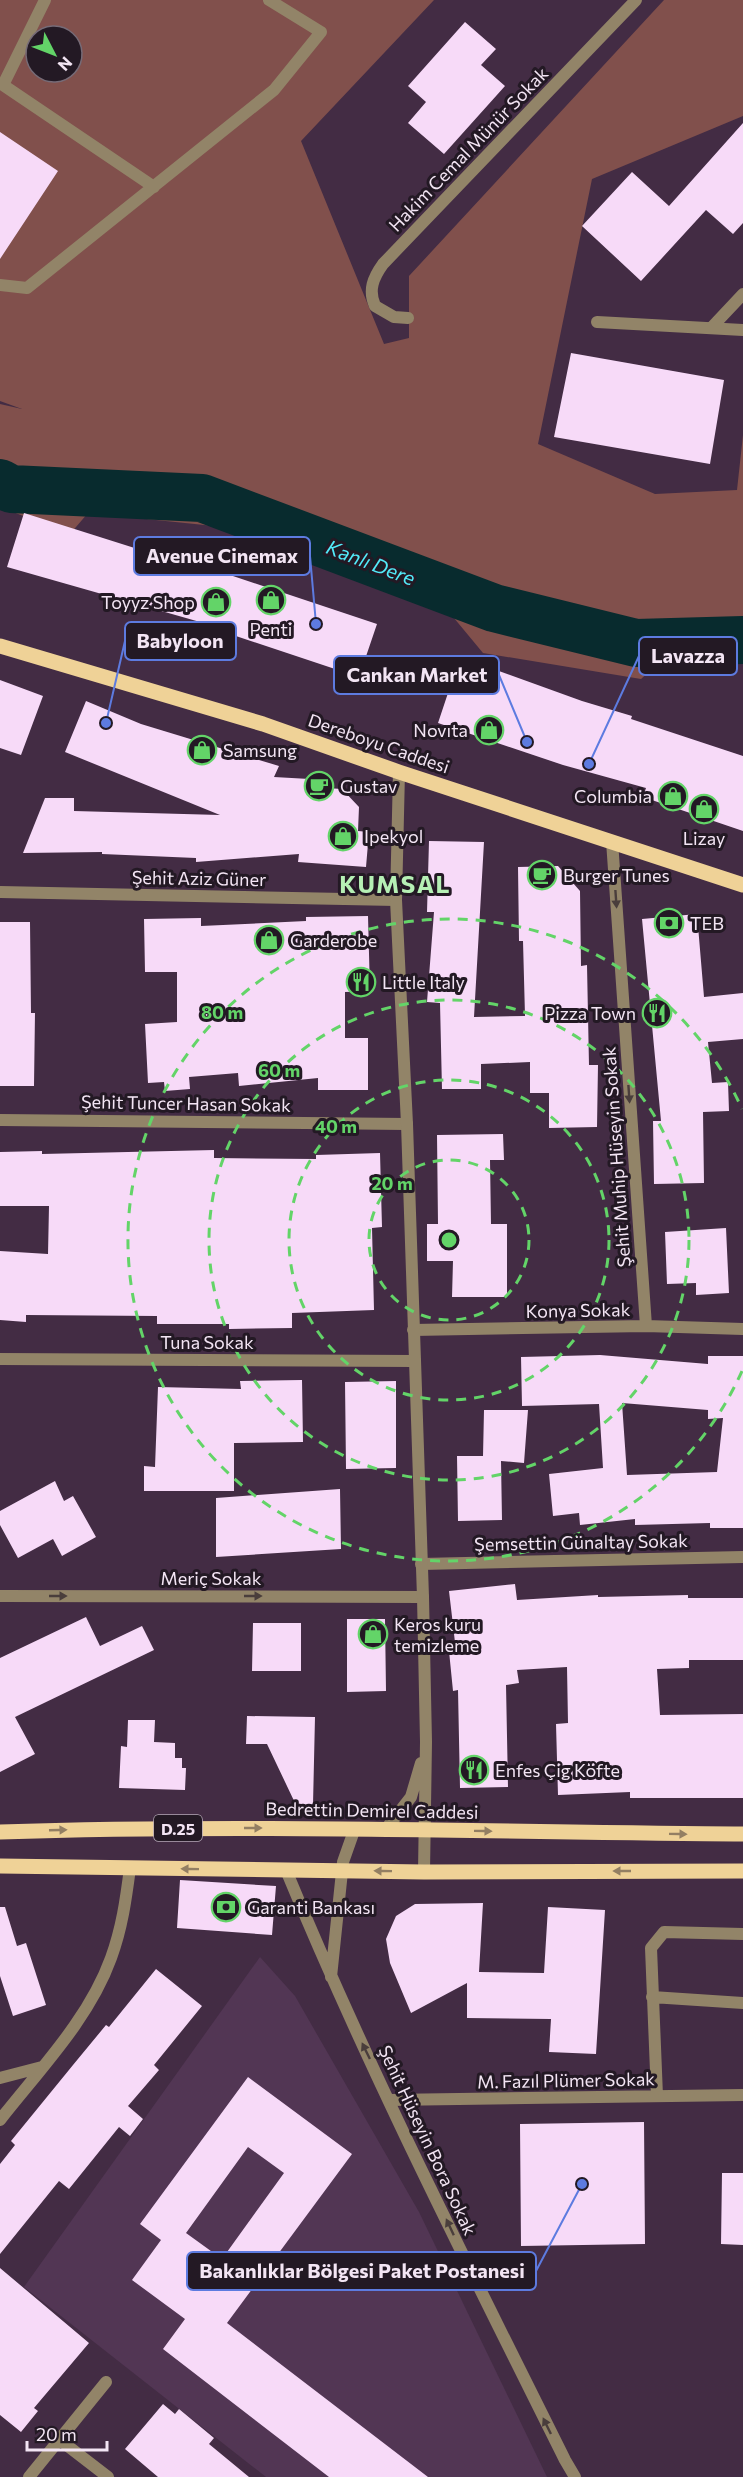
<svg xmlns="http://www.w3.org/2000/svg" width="743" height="2477" font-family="Commissioner,sans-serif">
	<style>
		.built { fill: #523654 }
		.green { fill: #81504c; fill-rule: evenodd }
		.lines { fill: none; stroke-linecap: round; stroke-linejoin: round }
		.river { stroke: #082b2e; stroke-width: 48 }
		.building { fill: #f7daf8; fill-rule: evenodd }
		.service { stroke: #928468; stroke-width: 12 }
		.minor { stroke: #928468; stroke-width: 12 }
		.tertiary { stroke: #928468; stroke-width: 12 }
		.primary { stroke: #efd297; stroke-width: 15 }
		.oneway { fill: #4a3e3c }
		.oneway2 { fill: #937f63 }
		.ring { fill: none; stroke: #63d468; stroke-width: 3; stroke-dasharray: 10 8 }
		.labels { text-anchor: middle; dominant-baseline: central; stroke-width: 6; stroke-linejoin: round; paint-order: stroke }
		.shield { fill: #231924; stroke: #b5a8b6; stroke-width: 1.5 }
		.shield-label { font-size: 16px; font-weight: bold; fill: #f3e5f4 }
		.street-label { font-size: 18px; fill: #f3e5f4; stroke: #231924 }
		.poi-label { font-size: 18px; fill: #f3e5f4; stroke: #231924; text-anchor: start }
		.water-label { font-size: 20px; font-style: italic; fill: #52eaf9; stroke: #231924 }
		.district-label { font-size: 24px; font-weight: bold; letter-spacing: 1.5px; fill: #b6f0b5; stroke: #231924 }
		.centre { fill: #63d468; stroke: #231924; stroke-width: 3 }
		.ring-label { font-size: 18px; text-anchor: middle; font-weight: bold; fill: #63d468; stroke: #231924; stroke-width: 6; stroke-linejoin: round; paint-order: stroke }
		.leader { fill: none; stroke: #5d7be0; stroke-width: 2 }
		.callout-dot { fill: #5d7be0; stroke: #231924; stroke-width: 2 }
		.callout { fill: #231924; stroke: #5d7be0; stroke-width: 2 }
		.callout-label { font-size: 20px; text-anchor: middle; font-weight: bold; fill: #f3e5f4 }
	</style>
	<rect width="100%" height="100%" fill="#432c44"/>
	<!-- built -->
	<path class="built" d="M 260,1957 L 295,1996 L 419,2212 L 547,2477 L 266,2477 L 24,2287 Z"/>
	<!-- green -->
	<path class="green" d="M 0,0 L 434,0 L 301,141 L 384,344 L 409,338 L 409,276 L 664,0 L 743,0 L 743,116 L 592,179 L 538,444 L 655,494 L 737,490 L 743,435 L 743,627 L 708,619 L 641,679 L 483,653 L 449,612 L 214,526 L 88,513 L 70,534 L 0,507 L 0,404 L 22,409 L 0,401 ZM 36,36 L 72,36 L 72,72 L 36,72 Z"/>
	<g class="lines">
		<!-- river -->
		<path class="river" d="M 0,483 L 11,489 L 202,498 L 494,608 L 636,643 L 743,640"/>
	</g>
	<!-- building -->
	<path class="building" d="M 465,22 L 496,49 L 481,65 L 505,86 L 444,154 L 408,123 L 426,102 L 408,86 Z
		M 743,123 L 743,223 L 733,234 L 706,210 L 641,281 L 582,226 L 632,172 L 669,206 Z
		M 0,132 L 58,171 L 0,259 Z
		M 571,353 L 724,380 L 710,464 L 554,437 Z
		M 24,513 L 223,576 L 224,573 L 377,624 L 359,677 L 206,626 L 207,624 L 7,567 Z
		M 460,657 L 582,701 L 632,716 L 631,719 L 743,756 L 743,831 L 643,797 L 646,788 L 563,765 L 438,723 Z
		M 0,680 L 43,696 L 21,755 L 0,748 Z
		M 86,701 L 141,724 L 279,766 L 274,777 L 327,780 L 326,788 L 342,789 L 359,807 L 358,831 L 369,832 L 366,867 L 298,862 L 299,854 L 196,862 L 196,858 L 102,854 L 102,852 L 23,853 L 45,798 L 74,798 L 74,811 L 220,815 L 65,752 Z
		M 429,841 L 484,842 L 474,1017 L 525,1016 L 523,941 L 519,941 L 518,867 L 558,866 L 580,891 L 581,966 L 587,965 L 589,1065 L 598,1065 L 597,1127 L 549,1128 L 549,1093 L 530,1093 L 530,1062 L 481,1064 L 481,1089 L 442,1089 L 440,1003 L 427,1002 L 434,912 L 427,912 Z
		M 697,914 L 704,997 L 743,993 L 743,1039 L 708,1042 L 712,1083 L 728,1082 L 729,1111 L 703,1112 L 704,1183 L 654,1184 L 653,1121 L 661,1121 L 642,919 Z
		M 368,916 L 370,991 L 345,992 L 345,1038 L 368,1038 L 368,1090 L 318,1090 L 318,1078 L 239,1086 L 238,1073 L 189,1077 L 190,1089 L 165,1091 L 164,1082 L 148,1083 L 145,1024 L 177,1022 L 177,972 L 145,972 L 144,919 L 201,918 L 201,926 L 306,921 L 306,917 Z
		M 0,922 L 30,922 L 31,1013 L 35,1013 L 34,1086 L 0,1086 Z
		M 503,1134 L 504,1160 L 490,1160 L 491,1224 L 507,1224 L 507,1297 L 452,1297 L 453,1261 L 427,1261 L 427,1224 L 438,1224 L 437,1135 Z
		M 214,1150 L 214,1158 L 316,1159 L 316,1155 L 380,1153 L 382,1227 L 372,1228 L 374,1310 L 292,1313 L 292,1328 L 229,1329 L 229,1324 L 157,1324 L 157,1316 L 26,1315 L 26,1322 L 0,1320 L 0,1251 L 48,1254 L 49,1206 L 0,1206 L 0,1152 L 42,1151 L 42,1154 Z
		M 726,1228 L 729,1293 L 696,1295 L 696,1283 L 667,1284 L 665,1232 Z
		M 600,1355 L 708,1364 L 708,1356 L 743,1356 L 743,1528 L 710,1528 L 710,1523 L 635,1525 L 635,1519 L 580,1525 L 579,1513 L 553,1516 L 549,1474 L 603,1468 L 599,1404 L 522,1406 L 521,1357 ZM 622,1403 L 708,1410 L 708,1419 L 723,1418 L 717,1472 L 627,1475 Z
		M 302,1380 L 303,1442 L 234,1443 L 234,1491 L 144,1491 L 144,1466 L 155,1467 L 158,1387 L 241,1389 L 240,1381 Z
		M 396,1381 L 396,1468 L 346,1469 L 345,1382 Z
		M 484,1410 L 528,1410 L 524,1463 L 501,1461 L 502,1520 L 458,1521 L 457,1456 L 483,1456 Z
		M 55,1481 L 64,1501 L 73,1496 L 96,1537 L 62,1556 L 53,1539 L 18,1558 L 0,1525 L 0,1511 Z
		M 340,1489 L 341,1549 L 216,1557 L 216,1498 Z
		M 515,1584 L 517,1600 L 598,1595 L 598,1597 L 688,1595 L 688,1598 L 743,1598 L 743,1660 L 689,1660 L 689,1668 L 657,1669 L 660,1715 L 743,1714 L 743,1798 L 630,1798 L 630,1792 L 558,1795 L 556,1724 L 568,1723 L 567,1667 L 517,1670 L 519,1683 L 506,1685 L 508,1787 L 460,1788 L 458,1690 L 453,1691 L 449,1651 L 456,1651 L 449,1591 Z
		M 86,1617 L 100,1646 L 142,1626 L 154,1650 L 15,1717 L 35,1754 L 0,1772 L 0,1658 Z
		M 347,1619 L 385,1619 L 386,1691 L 347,1692 Z
		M 253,1623 L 301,1623 L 301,1671 L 252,1671 Z
		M 247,1716 L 315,1717 L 313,1805 L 296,1805 L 267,1744 L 246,1744 Z
		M 128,1720 L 155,1720 L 154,1742 L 175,1743 L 175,1758 L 182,1758 L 182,1768 L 186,1768 L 185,1790 L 119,1788 L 121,1746 L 127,1747 Z
		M 180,1880 L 276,1886 L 272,1935 L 177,1928 Z
		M 483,1903 L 479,1972 L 544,1973 L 548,1907 L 605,1910 L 596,2054 L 549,2052 L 551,2019 L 467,2018 L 467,1983 L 411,2013 L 390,1963 L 386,1939 L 396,1916 L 415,1904 Z
		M 0,1907 L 5,1907 L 17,1946 L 26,1943 L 46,2005 L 13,2016 L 0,1976 Z
		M 156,1969 L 202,2006 L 154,2065 L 159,2070 L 128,2106 L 143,2119 L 130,2136 L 119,2127 L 69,2189 L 59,2181 L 0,2254 L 0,2164 L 15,2145 L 11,2141 L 73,2065 L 106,2025 L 109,2027 Z
		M 248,2077 L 352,2154 L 227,2323 L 428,2477 L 329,2477 L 163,2349 L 185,2319 L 132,2280 L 161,2240 L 140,2224 ZM 248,2147 L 284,2173 L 222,2259 L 186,2233 Z
		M 644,2122 L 645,2244 L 521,2246 L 520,2124 Z
		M 722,2173 L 743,2173 L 743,2245 L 721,2244 Z
		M 0,2268 L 89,2343 L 34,2408 L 38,2411 L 21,2432 L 0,2415 Z
		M 163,2404 L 175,2414 L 179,2409 L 214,2438 L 209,2444 L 249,2477 L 158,2477 L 125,2449 Z"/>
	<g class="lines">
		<!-- service -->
		<path class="service" d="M 45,0 L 3,85 L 154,187
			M 0,285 L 27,288 L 274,90 L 321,32 L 269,0
			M 652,1997 L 743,2003
			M 657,2096 L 651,1948 L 664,1932 L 743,1934
			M 389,2100 L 743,2095"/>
		<!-- minor -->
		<path class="minor" d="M 408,318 L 394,317 L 375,306 C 368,290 373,278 383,264 L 636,0
			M 597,322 L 743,330
			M 712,327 L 743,294
			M 612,841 L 646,1326
			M 0,892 L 396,900
			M 0,1120 L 407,1124
			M 413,1330 L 646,1326 L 743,1329
			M 0,1359 L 415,1361
			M 421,1564 L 743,1557
			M 0,1596 L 423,1597
			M 286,1870 C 369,2071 468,2265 565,2460 L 575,2477
			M 331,1977 L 343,1862 L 355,1828
			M 0,2078 L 42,2067
			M 0,2120 C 40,2069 89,2019 111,1958 C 122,1928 126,1899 130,1868
			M 60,2440 L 108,2477
			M 29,2477 L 106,2382"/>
		<!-- tertiary -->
		<path class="tertiary" d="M 399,772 L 396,900 L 407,1124 L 423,1597 L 426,1742 L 424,1872
			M 386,1829 L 411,1797 L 421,1763"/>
		<!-- primary -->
		<path class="primary" d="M 0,646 L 263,724 L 399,772 L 743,885
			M 0,1832 C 248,1824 495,1832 743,1834
			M 0,1866 L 424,1872 L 743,1871"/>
	</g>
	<!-- one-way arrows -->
	<defs><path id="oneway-solid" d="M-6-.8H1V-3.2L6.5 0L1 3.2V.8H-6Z" transform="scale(1.5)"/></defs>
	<g class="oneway">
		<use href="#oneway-solid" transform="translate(616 899) rotate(86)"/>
		<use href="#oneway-solid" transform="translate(629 1094) rotate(86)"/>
		<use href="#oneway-solid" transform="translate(58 1596)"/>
		<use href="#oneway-solid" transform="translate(253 1596)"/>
		<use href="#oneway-solid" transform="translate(366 2051) rotate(-116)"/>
		<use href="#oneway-solid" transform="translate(450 2227) rotate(-115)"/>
		<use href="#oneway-solid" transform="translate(547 2426) rotate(-116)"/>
	</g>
	<g class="oneway2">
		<use href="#oneway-solid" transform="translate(253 1828)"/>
		<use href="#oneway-solid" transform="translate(58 1830) rotate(-2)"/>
		<use href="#oneway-solid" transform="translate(483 1831) rotate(1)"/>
		<use href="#oneway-solid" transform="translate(678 1834) rotate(1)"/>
		<use href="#oneway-solid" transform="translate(190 1869) rotate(-179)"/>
		<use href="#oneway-solid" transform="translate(383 1871) rotate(-179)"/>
		<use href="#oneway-solid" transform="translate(622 1871) rotate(180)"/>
	</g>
	<!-- distance rings -->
	<g class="ring">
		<circle cx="449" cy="1240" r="80"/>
		<circle cx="449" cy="1240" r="160"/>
		<circle cx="449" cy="1240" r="240"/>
		<path d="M742 1371A321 321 0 1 1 742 1109"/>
	</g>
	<!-- icons -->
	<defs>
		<g id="shop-ring" transform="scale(1.5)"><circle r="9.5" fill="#231924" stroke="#63d468" stroke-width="1.5"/><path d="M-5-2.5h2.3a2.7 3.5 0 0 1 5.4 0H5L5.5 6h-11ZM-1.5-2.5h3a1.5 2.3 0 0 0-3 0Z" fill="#63d468"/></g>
		<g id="cafe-ring" transform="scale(1.5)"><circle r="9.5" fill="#231924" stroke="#63d468" stroke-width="1.5"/><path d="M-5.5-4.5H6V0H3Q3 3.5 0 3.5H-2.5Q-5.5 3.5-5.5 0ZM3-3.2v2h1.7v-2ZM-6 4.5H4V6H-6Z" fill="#63d468"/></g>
		<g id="bank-ring" transform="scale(1.5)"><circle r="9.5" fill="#231924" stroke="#63d468" stroke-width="1.5"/><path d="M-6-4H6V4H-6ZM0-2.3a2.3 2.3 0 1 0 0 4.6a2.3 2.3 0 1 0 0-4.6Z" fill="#63d468"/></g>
		<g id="restaurant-ring" transform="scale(1.5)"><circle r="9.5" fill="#231924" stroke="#63d468" stroke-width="1.5"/><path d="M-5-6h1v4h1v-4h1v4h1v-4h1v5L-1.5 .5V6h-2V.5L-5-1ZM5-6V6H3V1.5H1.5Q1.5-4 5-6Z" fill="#63d468"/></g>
	</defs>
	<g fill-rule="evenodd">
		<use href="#shop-ring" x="271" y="600"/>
		<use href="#shop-ring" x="216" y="602"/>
		<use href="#shop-ring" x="489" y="730"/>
		<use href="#shop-ring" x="202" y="750"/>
		<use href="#cafe-ring" x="319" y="786"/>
		<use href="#shop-ring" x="673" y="796"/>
		<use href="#shop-ring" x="704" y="809"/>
		<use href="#shop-ring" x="343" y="836"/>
		<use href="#cafe-ring" x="542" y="875"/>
		<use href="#bank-ring" x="669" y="923"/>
		<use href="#shop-ring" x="269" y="940"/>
		<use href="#restaurant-ring" x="361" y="982"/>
		<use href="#restaurant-ring" x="657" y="1013"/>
		<use href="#shop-ring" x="373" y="1634"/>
		<use href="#restaurant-ring" x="474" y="1770"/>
		<use href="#bank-ring" x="226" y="1907"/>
	</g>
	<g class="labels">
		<!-- shield labels -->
		<rect class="shield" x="154" y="1815" width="48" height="26" rx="4.5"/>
		<g class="shield-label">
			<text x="178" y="1828">D.25</text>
		</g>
		<!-- street labels -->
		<g class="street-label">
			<text transform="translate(468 149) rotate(-46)">Hakim Cemal Münür Sokak</text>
			<text transform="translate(379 743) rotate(19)">Dereboyu Caddesi</text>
			<text transform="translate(199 878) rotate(1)">Şehit Aziz Güner</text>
			<text transform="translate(186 1103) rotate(1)">Şehit Tuncer Hasan Sokak</text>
			<text transform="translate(616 1157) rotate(-94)">Şehit Muhip Hüseyin Sokak</text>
			<text transform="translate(578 1310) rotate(-1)">Konya Sokak</text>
			<text x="207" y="1342">Tuna Sokak</text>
			<text transform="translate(581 1542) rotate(-1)">Şemsettin Günaltay Sokak</text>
			<text x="211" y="1578">Meriç Sokak</text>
			<text transform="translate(372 1810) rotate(1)">Bedrettin Demirel Caddesi</text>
			<text transform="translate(566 2080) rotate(-1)">M. Fazıl Plümer Sokak</text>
			<text transform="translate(428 2140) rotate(65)">Şehit Hüseyin Bora Sokak</text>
		</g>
		<!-- poi labels -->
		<g class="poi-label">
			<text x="195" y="602" text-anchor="end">Toyyz Shop</text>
			<text x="271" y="629" text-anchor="middle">Penti</text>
			<text x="468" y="730" text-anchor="end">Novıta</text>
			<text x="223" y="750">Samsung</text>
			<text x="340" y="786">Gustav</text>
			<text x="652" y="796" text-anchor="end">Columbia</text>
			<text x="364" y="836">Ipekyol</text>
			<text x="704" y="838" text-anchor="middle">Lizay</text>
			<text x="563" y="875">Burger Tunes</text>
			<text x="690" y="923">TEB</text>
			<text x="290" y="940">Garderobe</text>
			<text x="382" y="982">Little Italy</text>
			<text x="636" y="1013" text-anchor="end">Pizza Town</text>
			<text x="394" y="1624">Keros kuru<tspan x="394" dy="21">temizleme</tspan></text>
			<text x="495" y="1770">Enfes Çig Köfte</text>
			<text x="247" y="1907">Garanti Bankası</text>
		</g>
		<!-- water labels -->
		<g class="water-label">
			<text transform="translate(371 562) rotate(21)">Kanlı Dere</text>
		</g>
		<!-- district labels -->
		<g class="district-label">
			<text x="395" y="883">KUMSAL</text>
		</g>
	</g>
	<circle cx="449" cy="1240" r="9" class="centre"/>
	<g class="ring-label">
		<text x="222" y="1019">80 m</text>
		<text x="279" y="1077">60 m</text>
		<text x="336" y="1133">40 m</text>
		<text x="392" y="1190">20 m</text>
	</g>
	<!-- callouts -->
	<path class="leader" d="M316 624L310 556M106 723L125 641M589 764L639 656M527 742L499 675M582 2184L536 2271"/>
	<g class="callout-dot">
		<circle cx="316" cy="624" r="6"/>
		<circle cx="106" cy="723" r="6"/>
		<circle cx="589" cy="764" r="6"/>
		<circle cx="527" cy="742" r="6"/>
		<circle cx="582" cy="2184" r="6"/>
	</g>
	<g class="callout">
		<rect x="134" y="537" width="176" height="38" rx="6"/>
		<rect x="125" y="622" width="111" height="38" rx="6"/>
		<rect x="639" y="637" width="98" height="38" rx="6"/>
		<rect x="334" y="656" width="165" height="38" rx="6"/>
		<rect x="187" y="2252" width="349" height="38" rx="6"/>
	</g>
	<g class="callout-label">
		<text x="222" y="563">Avenue Cinemax</text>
		<text x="180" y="648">Babyloon</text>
		<text x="688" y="663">Lavazza</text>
		<text x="417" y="682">Cankan Market</text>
		<text x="362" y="2278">Bakanlıklar Bölgesi Paket Postanesi</text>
	</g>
	<!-- north arrow -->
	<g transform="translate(54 54) rotate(132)"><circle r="28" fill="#231924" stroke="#766b77" stroke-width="1.5"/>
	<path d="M0-4.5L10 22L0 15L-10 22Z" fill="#63d468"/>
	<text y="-9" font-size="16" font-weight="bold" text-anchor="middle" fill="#f3e5f4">N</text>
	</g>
	<!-- scale -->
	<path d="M27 2441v9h80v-9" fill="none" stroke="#f3e5f4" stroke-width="3"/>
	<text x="36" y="2441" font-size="18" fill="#f3e5f4" stroke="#231924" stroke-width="4.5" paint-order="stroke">20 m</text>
</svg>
